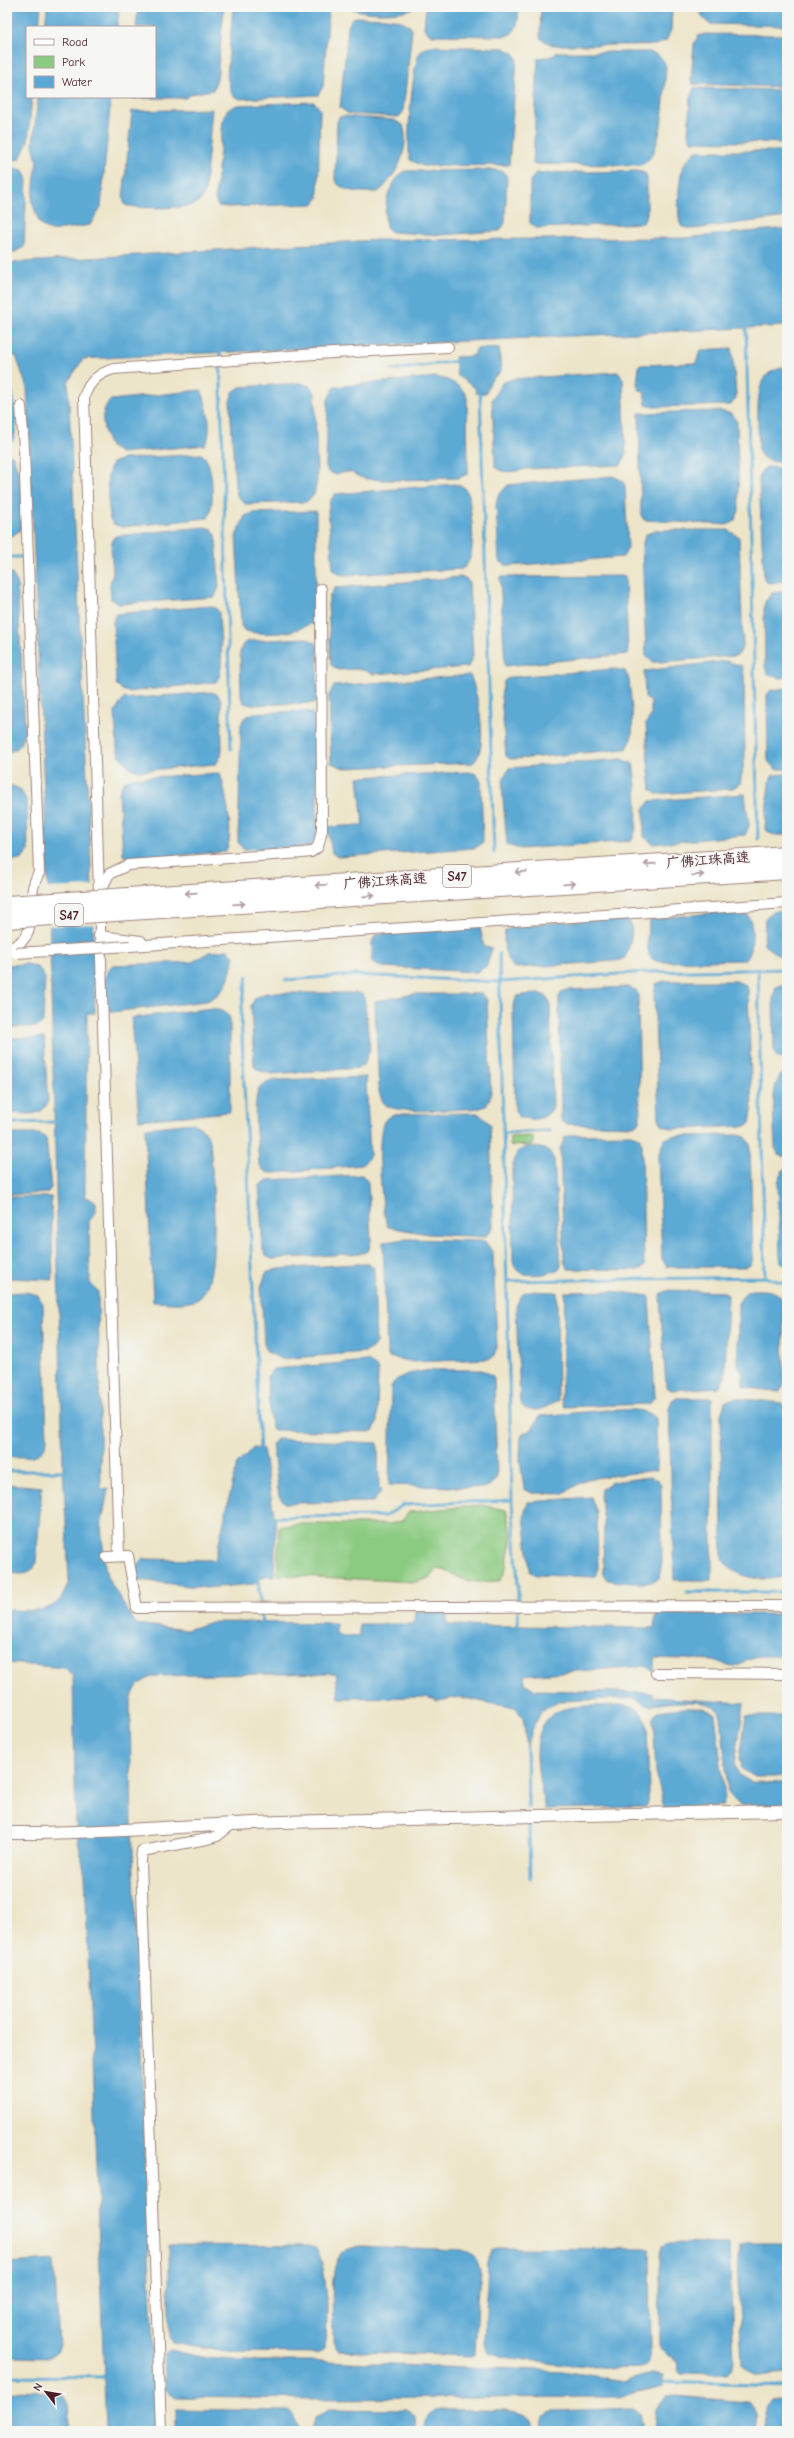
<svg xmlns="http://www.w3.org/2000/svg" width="794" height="2438" font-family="'Comic Neue','LXGW WenKai TC',sans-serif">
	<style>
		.green { fill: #8bca81; stroke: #6a7456 }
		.water { fill: #5ba9d4; stroke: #526480 }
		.pier { fill: #ede5c9 }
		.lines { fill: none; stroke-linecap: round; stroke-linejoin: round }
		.stream { stroke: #5ba9d4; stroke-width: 3 }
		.minor-casing { stroke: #9c827a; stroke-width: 12 }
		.tertiary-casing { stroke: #9c827a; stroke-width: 14 }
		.motorway-casing { stroke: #9c827a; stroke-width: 20 }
		.minor { stroke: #fff; stroke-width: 10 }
		.tertiary { stroke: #fff; stroke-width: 12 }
		.motorway { stroke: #fff; stroke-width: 18 }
		.minor-bridge-casing { stroke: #9c827a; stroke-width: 12; stroke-linecap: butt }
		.motorway-bridge-casing { stroke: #9c827a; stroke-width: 20; stroke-linecap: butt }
		.minor-bridge { stroke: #fff; stroke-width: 10 }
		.motorway-bridge { stroke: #fff; stroke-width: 18 }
		.oneway { stroke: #ae9aa0 }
		.labels { text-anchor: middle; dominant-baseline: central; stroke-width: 3; stroke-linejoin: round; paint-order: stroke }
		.shield { fill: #f6f6f2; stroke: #7e6067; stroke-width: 1 }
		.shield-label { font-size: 13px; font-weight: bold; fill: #4a1f2b }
		.street-label { font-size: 14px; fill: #4a1f2b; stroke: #f6f6f2 }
	</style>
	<rect width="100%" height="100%" fill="#f6f6f2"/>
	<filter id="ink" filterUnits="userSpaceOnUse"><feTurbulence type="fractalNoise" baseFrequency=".025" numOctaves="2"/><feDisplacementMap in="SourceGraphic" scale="8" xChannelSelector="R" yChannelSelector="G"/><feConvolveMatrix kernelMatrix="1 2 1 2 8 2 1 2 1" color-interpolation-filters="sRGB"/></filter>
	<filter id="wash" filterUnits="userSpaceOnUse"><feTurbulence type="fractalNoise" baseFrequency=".012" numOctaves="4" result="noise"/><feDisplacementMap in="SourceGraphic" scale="16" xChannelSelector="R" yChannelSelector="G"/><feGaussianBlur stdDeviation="0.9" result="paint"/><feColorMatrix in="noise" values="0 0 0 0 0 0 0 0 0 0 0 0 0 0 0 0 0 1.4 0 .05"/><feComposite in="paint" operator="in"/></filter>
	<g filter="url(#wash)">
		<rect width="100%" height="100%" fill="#ede5c9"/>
		<!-- green -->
		<path class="green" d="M 533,1136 L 533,1145 L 510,1146 L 510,1137 Z
			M 482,1505 L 506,1510 L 512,1535 L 505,1572 L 500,1581 C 491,1581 478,1583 469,1581 C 457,1578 449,1570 437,1569 L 429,1578 L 416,1582 L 277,1575 L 279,1527 L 296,1524 L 389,1524 L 402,1521 L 409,1512 Z"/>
		<!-- water -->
		<path class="water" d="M 7,7 L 41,7 L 39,27 L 27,27 L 27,97 L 32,97 L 28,142 L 20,159 L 7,161 Z
			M 47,7 L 119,7 L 117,27 L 45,27 Z
			M 138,7 L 224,7 L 217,79 L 213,90 L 190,94 L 186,98 L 133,98 L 155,97 L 155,27 L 136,27 Z
			M 233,7 L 329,7 L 323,87 L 318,95 L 240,99 L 232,95 L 227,76 Z
			M 350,7 L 414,7 C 406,15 358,15 350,7 Z
			M 426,7 L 519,7 C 518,19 519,32 506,36 L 430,35 L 424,28 Z
			M 541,7 L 672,7 L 671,30 L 666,41 L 656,45 L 552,45 L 540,38 Z
			M 700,7 L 787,7 L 787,26 L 709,24 L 702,17 Z
			M 357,17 C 371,18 407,15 412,30 L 403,112 L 399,117 L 349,114 L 340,108 L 348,27 L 352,18 Z
			M 705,34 L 787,35 L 787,87 L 693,84 L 691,80 L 694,44 L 698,36 Z
			M 431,46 L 504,48 L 515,54 L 517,59 L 509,165 L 423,166 L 410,160 C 406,143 412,63 421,50 Z
			M 557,52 L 649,52 C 657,54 663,57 666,66 C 664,89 665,156 641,165 L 533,164 L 538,58 L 553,56 Z
			M 694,88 L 787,90 L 787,143 L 692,141 L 688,136 L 690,98 Z
			M 38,97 L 111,97 L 101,207 L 90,225 L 51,231 L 42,226 L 39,222 L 32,202 L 37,161 L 33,144 Z
			M 314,102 L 320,109 L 318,198 L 314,204 L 227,207 L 218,206 L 215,199 L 223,120 L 227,110 L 237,105 Z
			M 212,109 L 205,189 C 204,195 202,201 195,204 C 186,209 135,209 125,205 L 123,198 L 132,111 Z
			M 344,116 L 394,120 L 403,125 C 411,148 396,178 378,192 C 365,192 342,194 335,180 L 337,122 L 339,117 Z
			M 697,151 L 787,151 L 787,217 L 693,229 L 682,227 C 676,221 679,183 681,174 C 683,165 689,156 697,151 Z
			M 7,166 L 23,170 L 27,179 L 24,247 L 15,252 L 7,252 Z
			M 496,170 L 504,172 L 507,177 L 505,223 L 500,231 L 441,235 L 392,232 L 386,227 C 383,207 388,183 405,171 Z
			M 637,171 L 645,173 L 647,178 L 647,214 L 643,223 L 541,228 L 536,228 L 530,223 L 530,181 L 536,173 Z
			M 787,228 L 787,326 L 83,359 L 68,382 L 93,905 L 95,1013 L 87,1013 L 85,1196 L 96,1202 L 96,1212 L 89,1221 L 90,1283 L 98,1291 L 101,1489 L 108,1489 L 101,1527 L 105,1566 L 107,1577 L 136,1624 L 187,1630 L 211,1622 L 336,1623 L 336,1635 L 359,1637 L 359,1624 L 414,1624 L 415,1611 L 447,1612 L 447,1625 L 654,1628 L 656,1614 L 787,1614 L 787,1656 L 760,1656 L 731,1667 L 714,1660 L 654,1658 L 654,1672 L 645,1666 L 524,1675 L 525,1683 L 535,1690 L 653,1693 L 653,1697 L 744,1703 L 735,1763 L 739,1775 L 751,1782 L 787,1783 L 787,1805 L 740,1806 L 728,1793 L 721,1716 C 719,1711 716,1707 711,1705 C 698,1700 662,1702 649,1706 L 633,1698 L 559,1701 L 542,1710 L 533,1728 L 527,1748 L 523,1717 L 515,1708 L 459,1697 L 438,1701 L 426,1697 L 339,1698 L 336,1673 L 154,1676 C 136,1684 134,1688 130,1707 L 132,1825 L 156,2431 L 106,2431 L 85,1875 L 76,1830 L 73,1676 L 65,1668 L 7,1663 L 7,1610 C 39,1610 58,1616 69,1581 L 63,1467 L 49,908 L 27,388 L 16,356 L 7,355 L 7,263 L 377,240 L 684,238 Z
			M 499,348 L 501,371 L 490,382 L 486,393 L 476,393 L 475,388 L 457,375 L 455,357 L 474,356 L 475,349 Z
			M 732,348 L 736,393 L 736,398 L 731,405 L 653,407 L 646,405 L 644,391 L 639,390 L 637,384 L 639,365 L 696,363 L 701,350 Z
			M 787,366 L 787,462 C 776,462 764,463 759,452 C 759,433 754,392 765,377 C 771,370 779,369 787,366 Z
			M 616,372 L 619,372 L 623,379 L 626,454 L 621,465 L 525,469 C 516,472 502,474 495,467 L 492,399 L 502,383 L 512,379 Z
			M 436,377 C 448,379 462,385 467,397 L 468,474 L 458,478 C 429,478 398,482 368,479 C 354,478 354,467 337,475 L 328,472 L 326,467 L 328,400 L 334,387 Z
			M 7,378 C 15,390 23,440 7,446 Z
			M 300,383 L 310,386 L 315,393 L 317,481 L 314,495 L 306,502 L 245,504 L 237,495 L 235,486 L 230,401 L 233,392 L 240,387 Z
			M 201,390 C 207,403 214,433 205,445 L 121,453 L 110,447 C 104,432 97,412 111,400 Z
			M 721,411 L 732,414 L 737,422 L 739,511 L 734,522 L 727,525 L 644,520 L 641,515 L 639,413 Z
			M 201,454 C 214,459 215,508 208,518 L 122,527 L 113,524 L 110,519 C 109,502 104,479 112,463 L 123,459 Z
			M 7,455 L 12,455 C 20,469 27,515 20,530 L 12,536 L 7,536 Z
			M 766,467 L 787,468 L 787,581 L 768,583 L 764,579 L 759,480 L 760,473 Z
			M 613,476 L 623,481 L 625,486 L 628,548 L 623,557 L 508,566 L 499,561 L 496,505 L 498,496 L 508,485 Z
			M 455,484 L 464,487 L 469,495 C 470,513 480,558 462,569 L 344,575 L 339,574 L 333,569 L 328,510 L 330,501 L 335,494 Z
			M 316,511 L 316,623 C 307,624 301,629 292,631 C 282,634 253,635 244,630 L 241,626 L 236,536 L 245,516 L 253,513 Z
			M 204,527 L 212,529 L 216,535 L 219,587 L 215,597 L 119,604 L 111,599 L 110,584 L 113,572 L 111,548 L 113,538 L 116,536 Z
			M 656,530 L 728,530 L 739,537 L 743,646 L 739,654 L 735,656 L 659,662 L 652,662 L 646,656 L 642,547 L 645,535 Z
			M 7,572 L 12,574 L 17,582 L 25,729 C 23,740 21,751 7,752 Z
			M 625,576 L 628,654 L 505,666 L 500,577 Z
			M 460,577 L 466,578 L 469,583 L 473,656 L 468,667 L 374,674 L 360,669 L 338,670 L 331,665 L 328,604 L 330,595 L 335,588 Z
			M 787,591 L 787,677 L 779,678 L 767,673 L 765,667 L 764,609 L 765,602 L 772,593 Z
			M 211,606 L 216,608 L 219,613 C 219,628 226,672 216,682 L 128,692 L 122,690 L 116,684 L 113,622 L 116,614 Z
			M 306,638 L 316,643 L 318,649 L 317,701 L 314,703 L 251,705 L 244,703 L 241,697 L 240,652 L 243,644 L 249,641 Z
			M 726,661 L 742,666 L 744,674 L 745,757 L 740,784 L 731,789 L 656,794 L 651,790 L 648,762 L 646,723 L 651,716 L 651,702 L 645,698 L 644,671 Z
			M 615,669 L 625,671 L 629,679 C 630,696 638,738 626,749 L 517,759 L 510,759 L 506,756 L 501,696 L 504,681 L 510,677 Z
			M 470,675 C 478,694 490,749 473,763 L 344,768 L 331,763 L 329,695 L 334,686 Z
			M 787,688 L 787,769 L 775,769 L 768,761 L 767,695 L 771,690 Z
			M 212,692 L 218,695 L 221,700 L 222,749 L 221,756 L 216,764 L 139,771 L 130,768 L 120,757 L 117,748 L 115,712 L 123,699 Z
			M 306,711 L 312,713 L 317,726 L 317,834 L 314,842 L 308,847 L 243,849 L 238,842 L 241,724 L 244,718 L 254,713 Z
			M 622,759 L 633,764 C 636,778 641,831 631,841 L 520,849 L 507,845 L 502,787 L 504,777 L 509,768 Z
			M 469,772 L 477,774 L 481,782 L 483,843 L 475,848 L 338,857 L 332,853 L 327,827 L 363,825 L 358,777 Z
			M 220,773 C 225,789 236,839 225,852 L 131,859 L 123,855 L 119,792 L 124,781 L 132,778 Z
			M 787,774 L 787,835 C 778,835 769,837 765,827 L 769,782 L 773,775 Z
			M 7,784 L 20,789 L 27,801 L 28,852 L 21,860 L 7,860 Z
			M 745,794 L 749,826 L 745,835 L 654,844 L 644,837 L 644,809 L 650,801 Z
			M 787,909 L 787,956 L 779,956 L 764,945 L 765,919 L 771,912 Z
			M 740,910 C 757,913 754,950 745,960 L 663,962 C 659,962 654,961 651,958 C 646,952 646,924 651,919 Z
			M 622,917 L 628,919 C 635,928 630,949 624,959 L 616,961 L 515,968 C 504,962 503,942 505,931 L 514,926 Z
			M 480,927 L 484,947 L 492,948 L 487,966 L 477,972 L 383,967 L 372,962 L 372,942 L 376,934 Z
			M 228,950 L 234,956 C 229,979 229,990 207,1001 L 112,1012 L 106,1005 C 105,991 101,974 113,965 L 192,962 L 209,952 Z
			M 28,964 L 39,968 L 45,979 L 43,1022 L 37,1027 L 7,1027 L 7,965 Z
			M 664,981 L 736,981 L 746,985 L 748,989 L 752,1111 L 750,1123 L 747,1126 L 673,1129 L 662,1125 L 659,1118 L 654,994 L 656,984 Z
			M 787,983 L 787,1060 L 777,1057 L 774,1051 L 773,998 L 776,987 Z
			M 628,987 L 636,990 L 638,994 L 640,1121 L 634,1126 L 566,1124 L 561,1120 L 561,1116 L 559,997 L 563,991 L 567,990 Z
			M 266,993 L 357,993 L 364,995 L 370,1050 L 364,1064 L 358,1068 L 272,1074 L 257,1070 L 254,1065 L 251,1006 L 255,998 Z
			M 538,993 L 546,996 L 550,1002 L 553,1107 C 547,1120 531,1122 518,1116 L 515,1111 L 513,1005 L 517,996 Z
			M 415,994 L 483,994 L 487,1000 L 491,1096 L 486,1106 L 481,1108 C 464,1109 397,1115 386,1105 C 382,1102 381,1097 379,1092 L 375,1001 Z
			M 212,1008 L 225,1012 L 230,1018 L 230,1112 L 139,1120 L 131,1018 Z
			M 7,1038 L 44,1038 L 48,1101 C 43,1119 22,1113 7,1113 Z
			M 787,1071 L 787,1157 L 779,1155 L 775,1148 C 775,1130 767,1077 787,1071 Z
			M 366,1077 L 370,1156 L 362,1165 L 275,1173 C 266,1173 263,1172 259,1163 C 258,1146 251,1104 259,1089 C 263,1083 269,1082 275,1080 Z
			M 478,1113 L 490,1124 L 493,1228 L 485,1237 L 428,1234 L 388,1227 C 381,1214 375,1132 385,1120 C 389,1115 396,1115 402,1114 Z
			M 193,1123 L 205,1131 L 210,1141 C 212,1169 223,1285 198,1299 C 187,1306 165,1302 153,1302 L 145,1128 Z
			M 7,1134 L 40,1134 L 46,1138 L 51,1188 L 47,1193 L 7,1195 Z
			M 631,1134 L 639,1137 L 642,1144 L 644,1267 L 638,1270 L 568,1269 L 564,1262 L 560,1149 L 565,1137 L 570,1135 Z
			M 739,1135 L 746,1137 L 750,1144 L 753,1258 L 751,1264 L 747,1267 L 667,1267 L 662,1259 L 658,1156 L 664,1140 L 672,1136 Z
			M 526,1147 C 539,1147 549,1147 554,1160 L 561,1266 C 556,1275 528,1277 519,1272 C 515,1269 514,1265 513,1261 L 512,1169 L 517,1152 Z
			M 787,1168 L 787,1266 L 781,1262 L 780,1257 L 778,1182 L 782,1171 Z
			M 362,1175 L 368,1182 L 371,1240 L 369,1250 L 363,1253 L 272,1259 L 266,1256 L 263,1250 L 259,1186 L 268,1180 Z
			M 7,1197 L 51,1197 L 53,1280 L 7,1278 Z
			M 407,1239 L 485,1241 L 493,1253 L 497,1345 L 494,1356 L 490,1359 L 413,1362 L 389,1357 L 387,1353 L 383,1242 Z
			M 354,1264 L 368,1264 L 374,1268 L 376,1343 L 372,1348 L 366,1352 L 281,1359 L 267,1352 L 264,1344 L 261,1287 L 266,1273 L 277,1269 Z
			M 669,1290 L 725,1292 L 728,1295 L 725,1377 L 719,1387 L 671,1390 L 666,1387 L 660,1298 L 662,1293 Z
			M 751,1290 C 764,1290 778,1288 783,1302 L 784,1385 L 779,1392 L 743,1387 L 743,1375 L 738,1365 L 738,1303 L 745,1293 Z
			M 529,1291 L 557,1292 L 558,1401 C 547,1407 527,1418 520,1402 L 516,1306 L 523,1293 Z
			M 613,1291 L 649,1296 L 655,1396 L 649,1404 L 564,1407 L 561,1400 L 565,1292 Z
			M 26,1292 L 38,1295 L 43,1304 L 47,1441 C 42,1461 24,1456 7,1457 L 7,1293 Z
			M 367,1361 L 376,1366 L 378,1371 L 377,1423 L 373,1432 L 275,1430 L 271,1428 L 267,1377 L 273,1369 Z
			M 482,1370 L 492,1375 L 494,1379 L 497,1477 C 493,1484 490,1486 483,1488 L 389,1485 L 391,1387 C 400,1364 461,1371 482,1370 Z
			M 677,1398 L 712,1398 L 712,1580 L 674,1580 L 669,1408 L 672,1400 Z
			M 734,1398 L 783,1403 L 787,1413 L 787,1574 C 770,1585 731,1578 722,1558 L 721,1415 L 725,1402 Z
			M 607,1410 C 621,1411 648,1406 656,1419 L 657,1470 L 587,1479 L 562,1494 L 532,1493 L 524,1489 L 520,1459 L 521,1437 L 523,1434 L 532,1429 L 540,1416 Z
			M 276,1439 L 378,1443 L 379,1488 L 382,1490 L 373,1502 L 285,1503 L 279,1496 L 272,1444 Z
			M 253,1448 L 263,1449 L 276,1527 L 274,1577 L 264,1576 L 255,1584 L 206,1588 L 138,1580 L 138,1565 L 143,1559 L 215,1560 L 237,1464 Z
			M 649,1477 L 658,1480 L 661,1485 L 662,1562 L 659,1578 C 651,1587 620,1582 608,1580 L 603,1572 L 604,1520 L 600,1496 L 601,1489 L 612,1482 Z
			M 7,1484 L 42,1487 L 36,1562 C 33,1577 20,1574 7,1573 Z
			M 591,1497 L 597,1513 L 598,1571 L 596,1575 L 592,1577 L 537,1575 L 530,1572 L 524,1515 L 528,1502 Z
			M 621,1705 C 634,1707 642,1710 647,1722 L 649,1793 L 646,1807 L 545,1809 C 539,1778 522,1716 569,1708 C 586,1705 604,1706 621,1705 Z
			M 681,1708 L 704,1708 L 715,1714 L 725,1797 L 723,1806 L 664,1808 L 656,1772 L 653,1718 L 657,1711 Z
			M 746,1716 L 787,1716 L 787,1777 L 755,1777 L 742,1769 L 740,1758 Z
			M 670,2243 L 729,2244 L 734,2361 L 732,2370 L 727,2374 L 683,2373 L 679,2371 L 677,2361 L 663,2352 L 660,2346 L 660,2254 L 662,2246 Z
			M 748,2243 L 787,2243 L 787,2374 C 771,2375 753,2379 742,2365 L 737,2258 L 740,2247 Z
			M 169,2245 L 308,2246 L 316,2248 C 328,2267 330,2329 323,2349 L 317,2353 L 225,2352 L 173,2343 L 169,2337 Z
			M 360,2246 L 462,2250 C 472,2254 477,2258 480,2269 L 475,2354 L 471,2356 L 338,2351 L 333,2343 C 334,2321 328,2276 339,2257 C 344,2249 352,2248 360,2246 Z
			M 499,2248 L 650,2249 L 651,2354 C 650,2359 649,2364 644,2367 C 634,2373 520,2359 501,2357 L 489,2353 L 485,2344 L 488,2258 L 493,2249 Z
			M 54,2260 L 59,2345 L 58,2351 L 49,2358 L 7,2357 L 7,2263 Z
			M 170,2350 L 207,2358 L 246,2361 L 326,2361 L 563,2371 L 624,2381 L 652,2374 L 663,2376 L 663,2386 L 618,2397 L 314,2399 L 175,2397 L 164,2389 L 164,2354 Z
			M 7,2391 L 52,2392 L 63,2395 L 68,2403 L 70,2431 L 7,2431 Z
			M 675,2396 L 748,2402 L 757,2414 L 758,2431 L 654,2431 L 656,2410 L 666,2397 Z
			M 776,2399 L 787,2400 L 787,2431 L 766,2431 L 765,2408 L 771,2400 Z
			M 633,2408 L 640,2413 L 643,2431 L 539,2431 L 543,2417 L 553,2411 Z
			M 176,2409 L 289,2411 L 293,2414 L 300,2431 L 176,2431 Z
			M 331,2409 L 406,2410 L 415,2416 L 416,2431 L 311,2431 L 314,2417 Z
			M 440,2410 C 456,2410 518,2408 527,2417 C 532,2421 531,2425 531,2431 L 424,2431 C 424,2419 428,2411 440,2410 Z"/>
		<!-- pier -->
		<path class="pier" d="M 94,886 L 95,924 L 47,926 L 46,888 Z"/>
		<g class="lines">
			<!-- stream -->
			<path class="stream" d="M 746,324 L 758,839
				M 220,350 L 231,749
				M 392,370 L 458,361
				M 480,391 L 494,853
				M 7,557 L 24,557
				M 499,954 L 512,1500 L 518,1584 L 518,1628
				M 758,969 L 765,1277
				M 247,976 L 241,1013 L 260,1453
				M 285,980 L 356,975 L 500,982 L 649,972 L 787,969
				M 7,1123 L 57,1122
				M 504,1133 L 550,1131
				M 507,1281 L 765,1277 L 787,1284
				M 7,1471 L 65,1471
				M 272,1517 L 385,1516 L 403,1505 L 512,1500
				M 258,1577 L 262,1625
				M 687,1592 L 787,1592
				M 527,1748 L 528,1808
				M 529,1825 L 530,1879
				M 7,2376 L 106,2377
				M 659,2382 L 787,2386"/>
		</g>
	</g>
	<g filter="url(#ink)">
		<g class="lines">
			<!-- minor casing -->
			<g class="minor-casing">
				<path id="minor" d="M 100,892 L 109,874 L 128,865 L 302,853 L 311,852 L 318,847 L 322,830 L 321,589
					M 99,936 L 141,941
					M 130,946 L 787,903
					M 7,949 C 46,937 21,902 39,873 L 24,448 L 21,406
					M 119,1556 L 84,397 C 89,381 99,373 114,369 L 315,354 L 448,347
					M 107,1557 L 128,1556 L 137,1608 L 787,1606
					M 656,1673 L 787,1674
					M 161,2431 L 141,1862 L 142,1851 L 207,1839 L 217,1836 L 232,1824"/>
			</g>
			<!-- tertiary casing -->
			<g class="tertiary-casing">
				<path id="tertiary" d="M 7,1833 C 99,1834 190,1825 281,1822 C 450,1817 618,1815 787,1811"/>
			</g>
			<!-- motorway casing -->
			<g class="motorway-casing">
				<path id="motorway" d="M 128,897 L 787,855
					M 130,911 L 787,870"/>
			</g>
			<!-- minor -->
			<use href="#minor" class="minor"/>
			<!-- tertiary -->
			<use href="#tertiary" class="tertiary"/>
			<!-- motorway -->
			<use href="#motorway" class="motorway"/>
			<!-- minor-bridge casing -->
			<g class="minor-bridge-casing">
				<path id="minor-bridge" d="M 16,953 L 130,946"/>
			</g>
			<!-- motorway-bridge casing -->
			<g class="motorway-bridge-casing">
				<path id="motorway-bridge" d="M 7,905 L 128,897
					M 7,919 L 130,911"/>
			</g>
			<!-- minor-bridge -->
			<use href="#minor-bridge" class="minor-bridge"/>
			<!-- motorway-bridge -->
			<use href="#motorway-bridge" class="motorway-bridge"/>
		</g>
		<!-- one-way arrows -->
		<defs><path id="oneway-shaft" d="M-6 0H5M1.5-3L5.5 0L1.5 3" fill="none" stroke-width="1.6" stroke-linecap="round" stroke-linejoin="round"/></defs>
		<g class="oneway">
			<use href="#oneway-shaft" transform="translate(650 864) rotate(176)"/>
			<use href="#oneway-shaft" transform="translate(521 872) rotate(176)"/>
			<use href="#oneway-shaft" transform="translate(698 875) rotate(-4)"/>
			<use href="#oneway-shaft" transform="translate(569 884) rotate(-4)"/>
			<use href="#oneway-shaft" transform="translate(321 885) rotate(176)"/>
			<use href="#oneway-shaft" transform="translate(191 893) rotate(176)"/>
			<use href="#oneway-shaft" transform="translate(369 896) rotate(-4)"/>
			<use href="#oneway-shaft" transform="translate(239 904) rotate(-4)"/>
		</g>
	</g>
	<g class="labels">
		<!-- shield labels -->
		<g class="shield">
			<rect x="443" y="865" width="28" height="22" rx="3"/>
			<rect x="55" y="904" width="28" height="22" rx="3"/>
		</g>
		<g class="shield-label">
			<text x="457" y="876">S47</text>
			<text x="69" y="915">S47</text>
		</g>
		<!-- street labels -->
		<g class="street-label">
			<text transform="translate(708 860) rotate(-4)">广佛江珠高速</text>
			<text transform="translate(385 881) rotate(-4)">广佛江珠高速</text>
		</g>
	</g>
	<!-- margin -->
	<rect width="794" height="2438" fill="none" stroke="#f6f6f2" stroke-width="24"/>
	<!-- legend -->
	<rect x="26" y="26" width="130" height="72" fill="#f6f6f2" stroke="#b1a0a2"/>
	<rect x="34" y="39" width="20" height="6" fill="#ffffff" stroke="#b1a0a2"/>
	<text x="62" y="46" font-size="12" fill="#4a1f2b">Road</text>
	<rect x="34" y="56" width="20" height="12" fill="#8bca81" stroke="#b1a0a2"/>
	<text x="62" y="66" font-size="12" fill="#4a1f2b">Park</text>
	<rect x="34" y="76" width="20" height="12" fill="#5ba9d4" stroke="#b1a0a2"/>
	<text x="62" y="86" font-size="12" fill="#4a1f2b">Water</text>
	<!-- north arrow -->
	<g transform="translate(46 2392) rotate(301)" stroke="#f6f6f2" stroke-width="3" paint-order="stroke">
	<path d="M0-3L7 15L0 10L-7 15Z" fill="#4a1f2b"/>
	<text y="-6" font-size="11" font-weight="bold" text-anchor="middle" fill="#4a1f2b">N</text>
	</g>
</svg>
